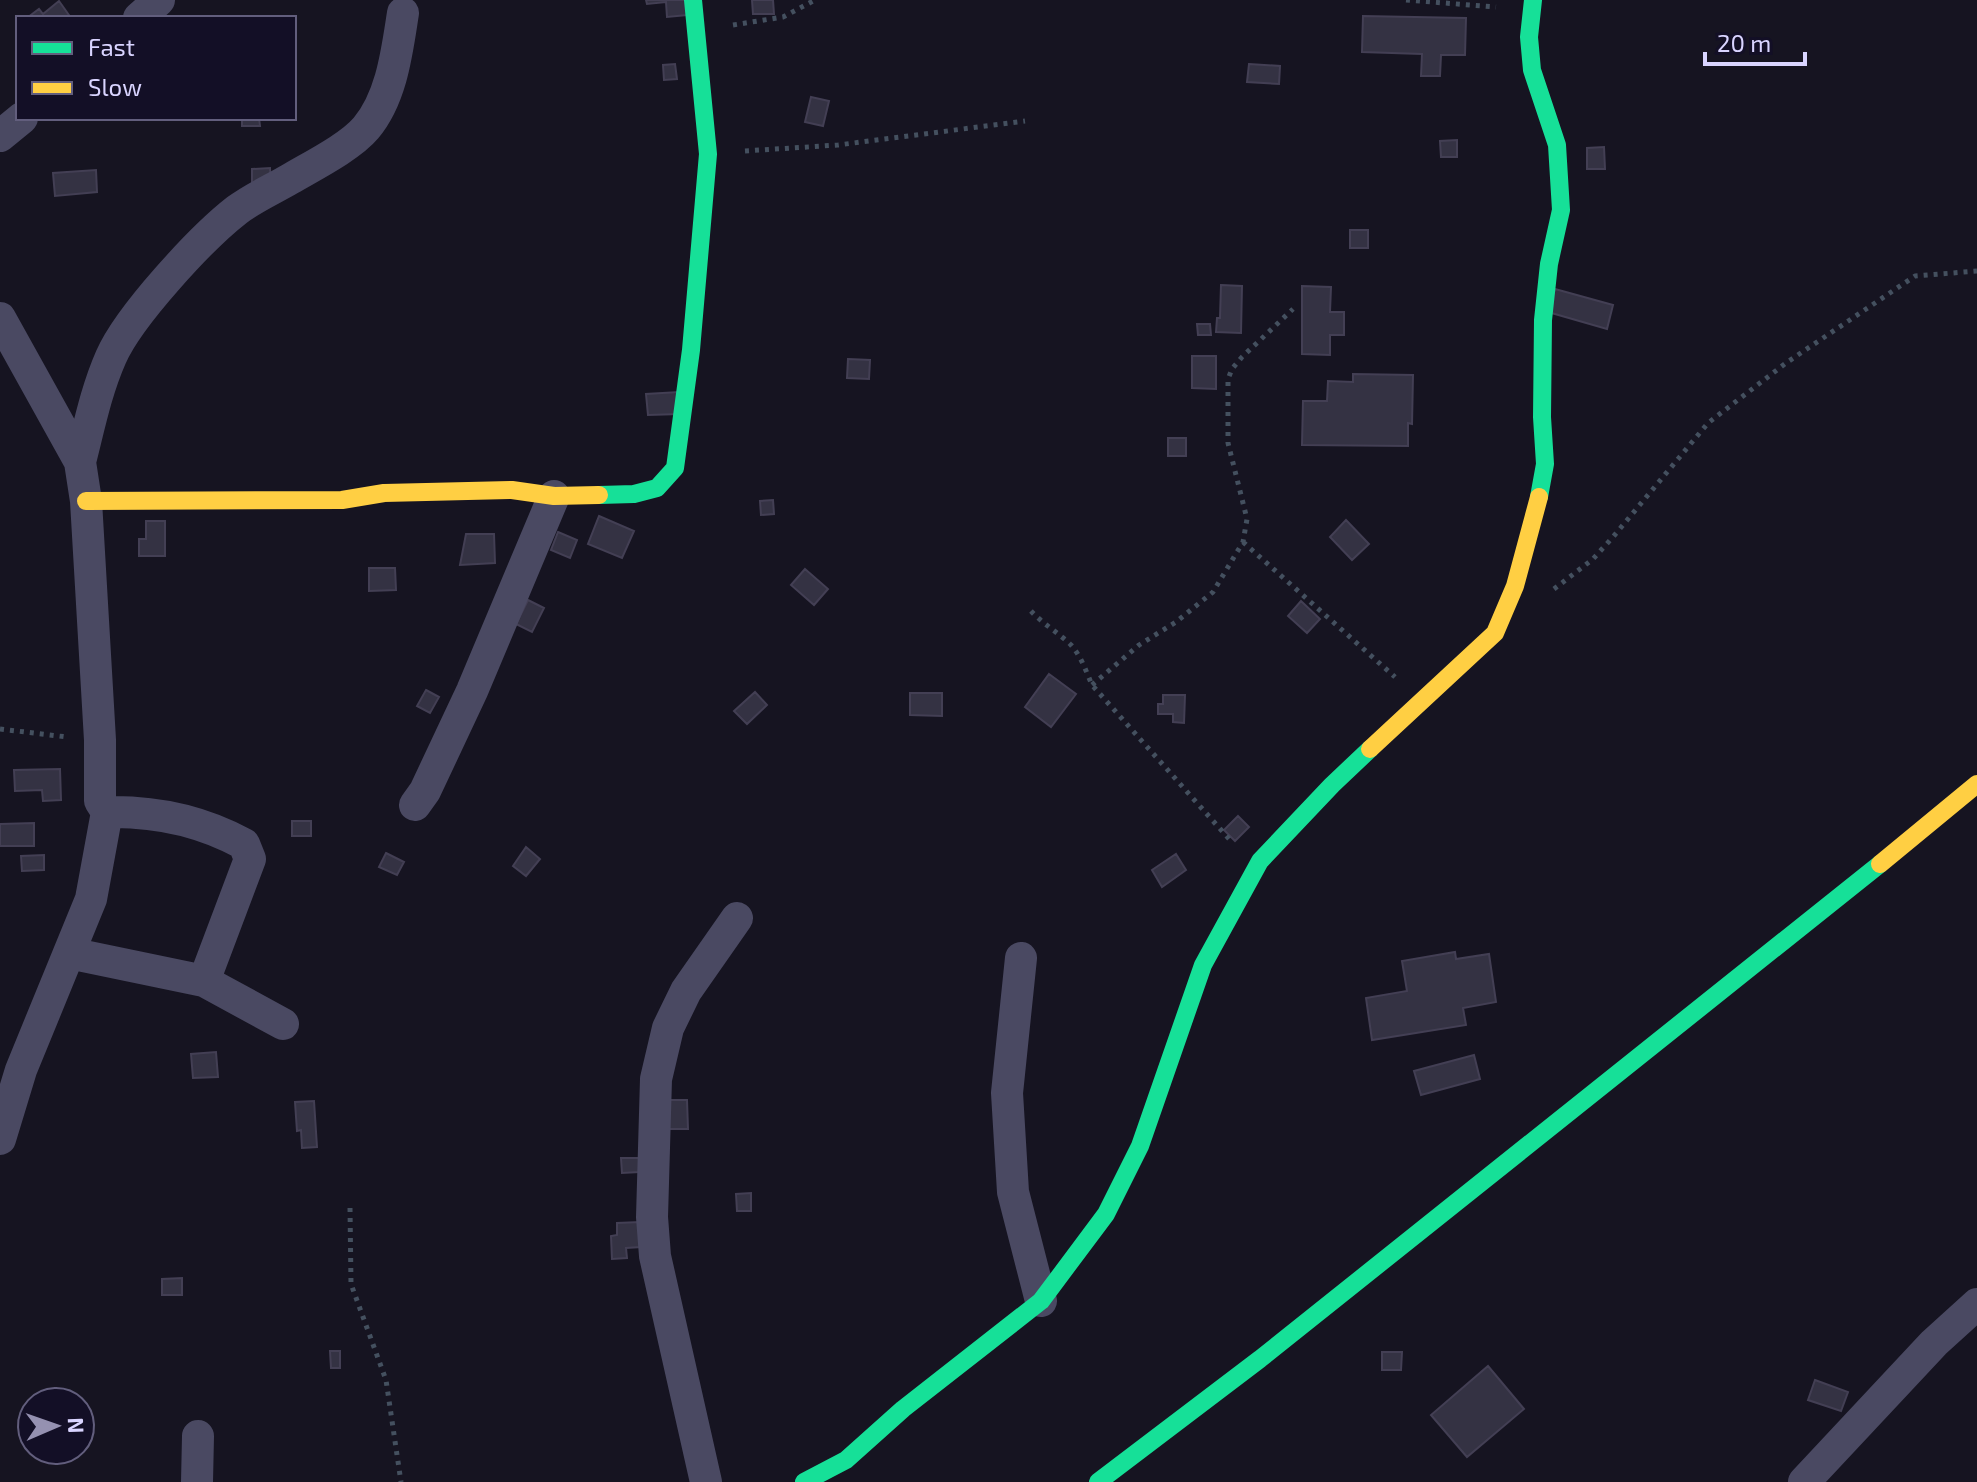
<svg xmlns="http://www.w3.org/2000/svg" width="1977" height="1482" font-family="'Exo 2',sans-serif">
	<style>
		.building { fill: #343243; stroke: #433f54; stroke-width: 2 }
		.lines { fill: none; stroke-linecap: round; stroke-linejoin: round }
		.path { stroke: #44505f; stroke-width: 5; stroke-dasharray: 4 6; stroke-linecap: butt }
		.street { stroke: #4a4962; stroke-width: 32 }
		.fast { stroke: #16e098; stroke-width: 18 }
		.slow { stroke: #ffcf43; stroke-width: 18 }
	</style>
	<rect width="100%" height="100%" fill="#161421"/>
	<!-- building -->
	<path class="building" d="M 646,0 L 686,0 L 687,15 L 667,17 L 666,2 L 647,4 Z
		M 752,0 L 773,0 L 774,14 L 753,14 Z
		M 59,1 L 71,18 L 27,18 L 39,9 L 43,14 Z
		M 1363,16 L 1466,18 L 1465,55 L 1441,55 L 1440,76 L 1421,76 L 1422,54 L 1362,52 Z
		M 675,64 L 677,79 L 664,80 L 663,65 Z
		M 1249,64 L 1280,66 L 1279,84 L 1247,82 Z
		M 811,97 L 829,101 L 823,126 L 805,122 Z
		M 242,118 L 259,118 L 260,126 L 242,126 Z
		M 1457,140 L 1457,157 L 1441,157 L 1440,141 Z
		M 1604,147 L 1605,169 L 1587,169 L 1587,148 Z
		M 270,168 L 271,188 L 252,189 L 252,169 Z
		M 96,170 L 97,192 L 55,196 L 53,173 Z
		M 1350,230 L 1368,230 L 1368,248 L 1350,248 Z
		M 1221,285 L 1242,286 L 1241,333 L 1216,332 L 1217,318 L 1220,318 Z
		M 1302,286 L 1331,287 L 1330,312 L 1344,312 L 1344,335 L 1330,335 L 1330,355 L 1302,354 Z
		M 1555,289 L 1613,305 L 1607,329 L 1548,312 Z
		M 1197,324 L 1210,324 L 1211,335 L 1198,335 Z
		M 1192,356 L 1216,356 L 1216,389 L 1192,388 Z
		M 848,359 L 870,360 L 869,379 L 847,378 Z
		M 1353,374 L 1413,375 L 1412,424 L 1408,423 L 1408,446 L 1302,445 L 1303,401 L 1327,401 L 1328,381 L 1353,382 Z
		M 679,392 L 680,414 L 648,415 L 646,394 Z
		M 1168,438 L 1186,438 L 1186,456 L 1168,456 Z
		M 773,500 L 774,514 L 761,515 L 760,501 Z
		M 599,516 L 634,531 L 622,558 L 588,544 Z
		M 1346,520 L 1369,544 L 1352,560 L 1330,537 Z
		M 146,521 L 165,521 L 165,556 L 139,556 L 139,539 L 146,539 Z
		M 558,532 L 577,540 L 570,558 L 551,550 Z
		M 466,534 L 494,534 L 495,563 L 460,565 Z
		M 369,568 L 395,568 L 396,590 L 369,591 Z
		M 805,569 L 828,589 L 814,605 L 791,585 Z
		M 528,600 L 544,608 L 532,632 L 516,624 Z
		M 1301,601 L 1320,619 L 1307,633 L 1288,616 Z
		M 1049,674 L 1076,694 L 1051,727 L 1025,707 Z
		M 426,690 L 439,697 L 430,713 L 417,706 Z
		M 755,692 L 767,705 L 747,724 L 734,711 Z
		M 910,693 L 942,693 L 942,716 L 910,715 Z
		M 1163,695 L 1185,695 L 1184,723 L 1173,722 L 1173,714 L 1158,714 L 1158,704 L 1163,704 Z
		M 60,769 L 61,800 L 43,801 L 42,790 L 15,791 L 14,770 Z
		M 1238,816 L 1249,827 L 1235,841 L 1224,830 Z
		M 292,821 L 311,821 L 311,836 L 292,836 Z
		M 34,823 L 34,846 L 0,846 L 0,824 Z
		M 526,847 L 540,859 L 526,876 L 513,866 Z
		M 386,853 L 404,862 L 397,875 L 379,867 Z
		M 1176,854 L 1186,870 L 1162,887 L 1152,870 Z
		M 44,855 L 44,870 L 22,871 L 21,856 Z
		M 1455,952 L 1456,959 L 1489,954 L 1496,1002 L 1463,1008 L 1466,1025 L 1372,1040 L 1366,998 L 1407,991 L 1402,961 Z
		M 216,1052 L 218,1077 L 193,1078 L 191,1054 Z
		M 1474,1055 L 1480,1079 L 1421,1095 L 1414,1071 Z
		M 666,1100 L 687,1100 L 688,1129 L 667,1129 Z
		M 314,1101 L 317,1147 L 302,1148 L 301,1130 L 297,1131 L 295,1102 Z
		M 621,1158 L 639,1158 L 639,1172 L 622,1173 Z
		M 751,1193 L 751,1211 L 737,1211 L 736,1194 Z
		M 640,1222 L 641,1247 L 626,1248 L 627,1258 L 612,1259 L 611,1236 L 617,1235 L 617,1223 Z
		M 182,1278 L 182,1295 L 162,1295 L 162,1279 Z
		M 330,1351 L 340,1351 L 340,1368 L 331,1368 Z
		M 1382,1352 L 1402,1352 L 1401,1370 L 1382,1370 Z
		M 1488,1366 L 1524,1409 L 1467,1457 L 1431,1415 Z
		M 1815,1380 L 1848,1392 L 1841,1411 L 1808,1400 Z"/>
	<g class="lines">
		<!-- path -->
		<path class="path" d="M 1406,0 L 1496,7
			M 733,25 L 783,17 L 815,0
			M 745,151 L 838,145 L 1025,121
			M 1243,542 L 1395,677
			M 1554,589 L 1593,559 L 1613,537 L 1708,423 L 1786,363 L 1915,276 L 1977,271
			M 1031,611 C 1043,624 1060,634 1071,645 C 1081,656 1086,671 1092,685 L 1230,840
			M 1092,685 L 1139,645 L 1176,622 L 1213,592 L 1243,542 L 1247,519 L 1228,443 L 1228,379 L 1232,369 L 1242,357 L 1293,309
			M 0,729 L 67,737
			M 350,1208 L 351,1284 L 386,1380 L 401,1482"/>
		<!-- street -->
		<path class="street" d="M 139,18 L 159,0
			M 0,136 L 22,118
			M 0,318 L 80,462 L 86,501 L 100,740 L 100,801 L 107,812 L 91,899 L 21,1070 L 0,1139
			M 80,462 C 89,427 96,391 111,357 C 129,316 201,238 237,210 C 253,198 273,189 290,179 C 312,166 350,147 366,128 C 392,97 397,51 403,13
			M 415,805 L 425,791 L 472,691 L 554,496
			M 107,812 C 155,811 202,821 244,844 L 250,859 L 204,981
			M 69,953 L 204,981 L 283,1024
			M 1021,958 L 1007,1093 L 1013,1192 L 1041,1301
			M 197,1482 L 198,1436
			M 706,1482 L 655,1256 L 652,1217 L 656,1079 L 668,1028 L 686,991 L 737,918
			M 1804,1482 L 1934,1343 L 1977,1304"/>
		<!-- fast -->
		<path class="fast" d="M 1533,0 L 1529,37 L 1532,70 L 1557,145 L 1561,210 L 1549,264 L 1543,320 L 1542,417 L 1545,464 L 1539,497
			M 599,495 L 634,494 L 657,488 L 675,468 L 691,350 L 708,154 L 693,0
			M 804,1482 L 846,1460 L 903,1409 L 1041,1301 L 1106,1214 L 1140,1146 L 1203,965 L 1260,861 L 1332,785 L 1370,749
			M 1098,1482 L 1260,1359 L 1880,864"/>
		<!-- slow -->
		<path class="slow" d="M 86,501 L 342,500 L 384,493 L 512,490 L 554,496 L 599,495
			M 1370,749 L 1495,633 L 1515,586 L 1539,497
			M 1880,864 L 1977,784"/>
	</g>
	<!-- legend -->
	<rect x="16" y="16" width="280" height="104" fill="#130f26" stroke="#625e7d" stroke-width="2"/>
	<rect x="32" y="42" width="40" height="12" fill="#16e098" stroke="#625e7d" stroke-width="2"/>
	<text x="88" y="56" font-size="24" fill="#d9d4ff">Fast</text>
	<rect x="32" y="82" width="40" height="12" fill="#ffcf43" stroke="#625e7d" stroke-width="2"/>
	<text x="88" y="96" font-size="24" fill="#d9d4ff">Slow</text>
	<!-- north arrow -->
	<g transform="translate(56 1426) rotate(88)"><circle r="38" fill="#130f26" stroke="#625e7d" stroke-width="2"/>
	<path d="M0-6L14 30L0 20L-14 30Z" fill="#9591b1"/>
	<text y="-12" font-size="22" font-weight="bold" text-anchor="middle" fill="#d9d4ff">N</text>
	</g>
	<!-- scale -->
	<path d="M1705 52v12h100v-12" fill="none" stroke="#d9d4ff" stroke-width="4"/>
	<text x="1717" y="52" font-size="24" fill="#d9d4ff" stroke="#130f26" stroke-width="6" paint-order="stroke">20 m</text>
</svg>
